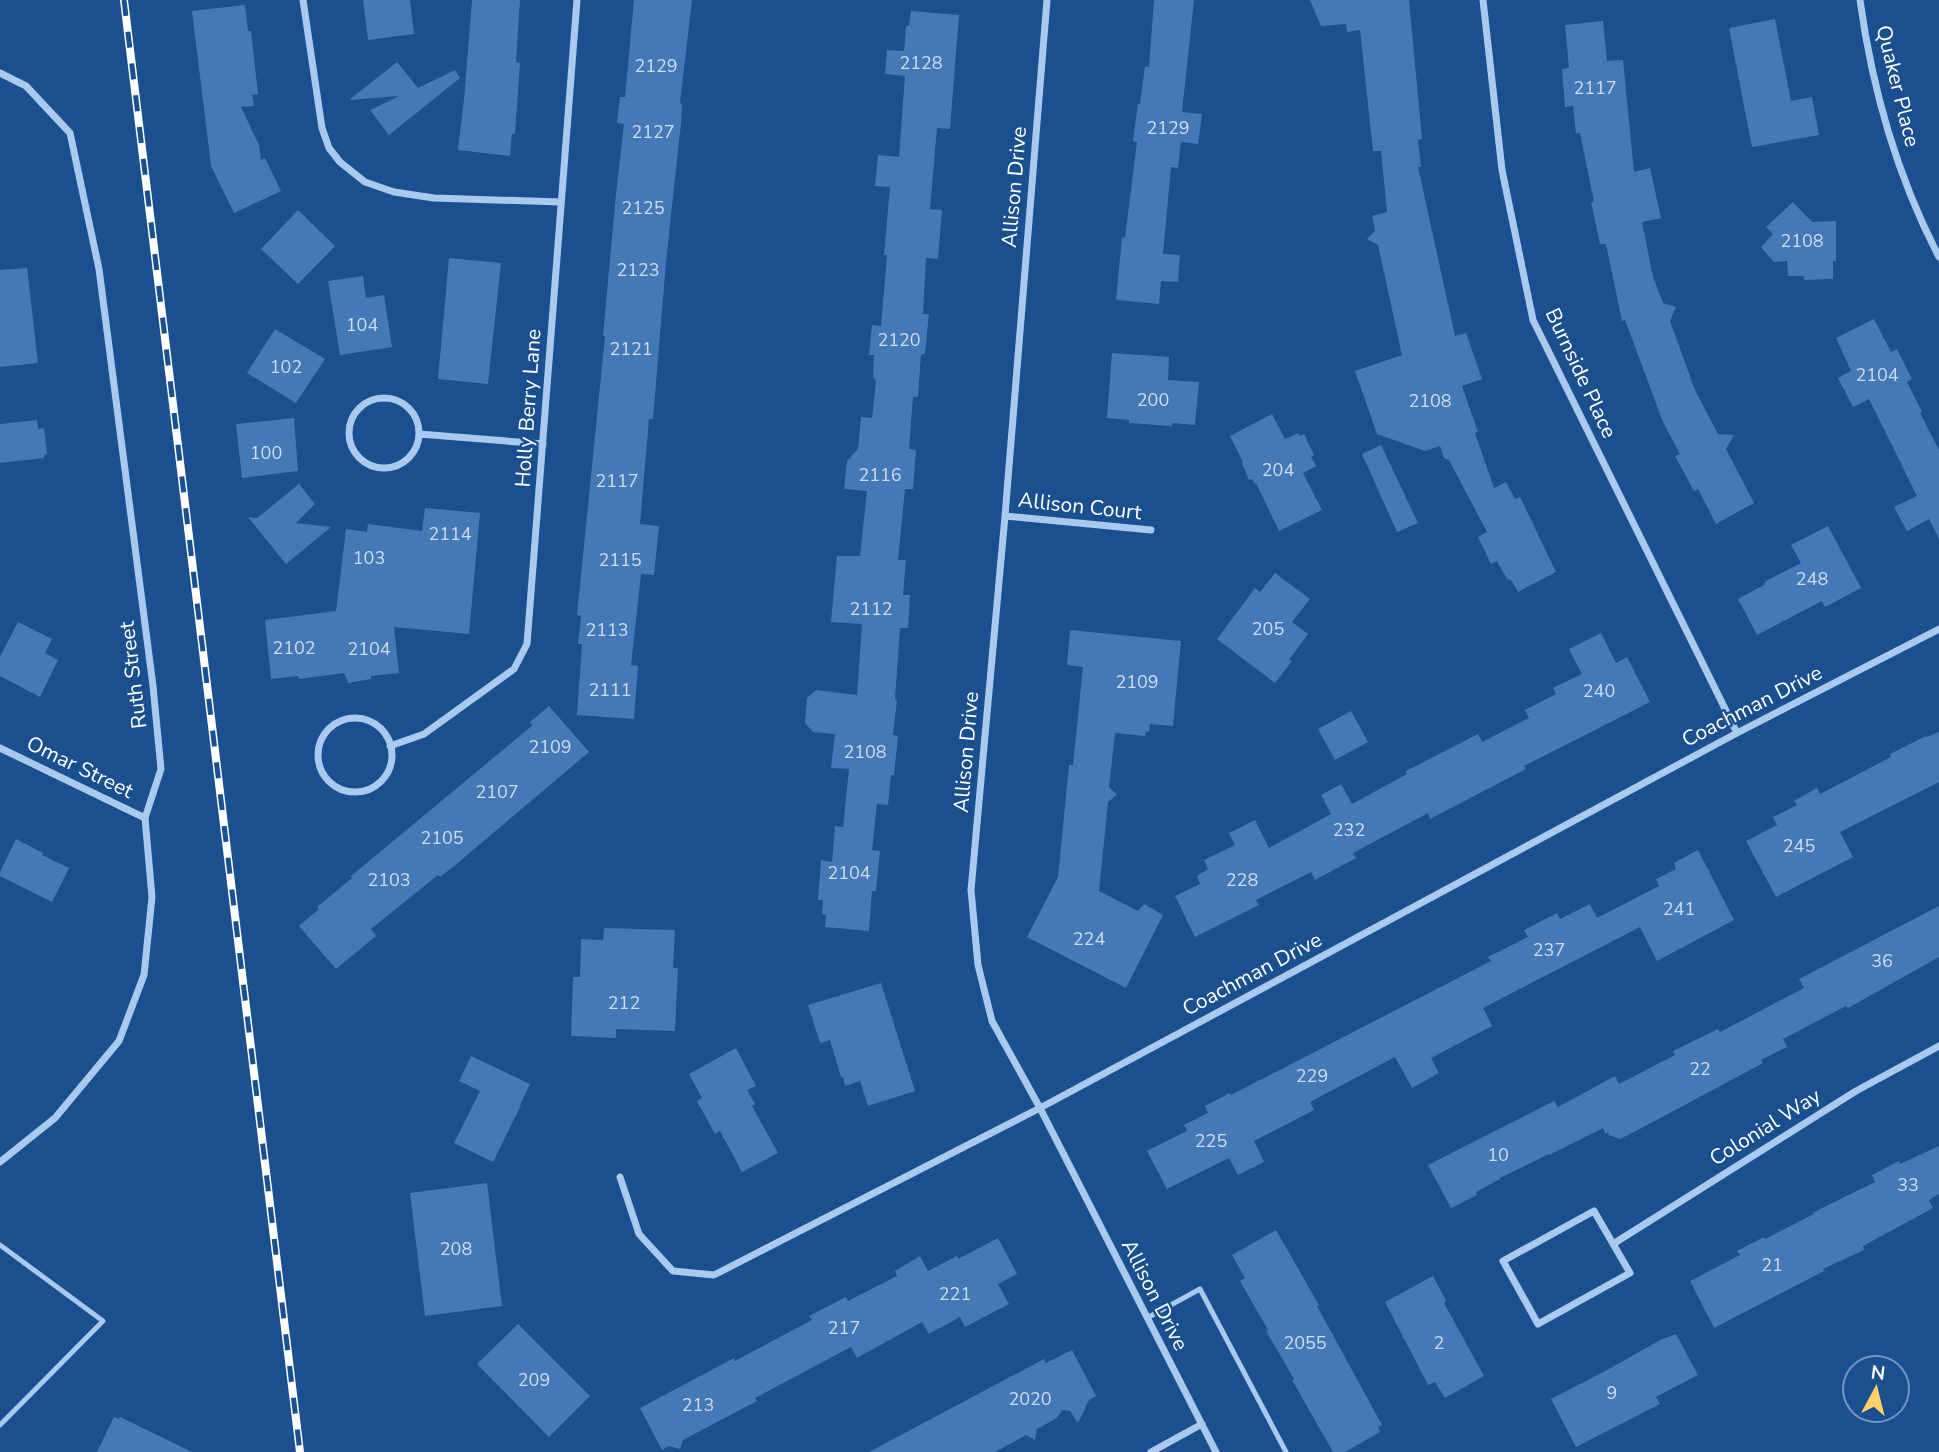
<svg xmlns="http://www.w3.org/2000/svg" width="1939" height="1452" font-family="'Nunito Sans',sans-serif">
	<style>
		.building { fill: #4478b7 }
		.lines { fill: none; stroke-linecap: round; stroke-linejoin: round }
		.service { stroke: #a9c9ee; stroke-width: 5 }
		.minor { stroke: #a9c9ee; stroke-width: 7 }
		.rail-casing { stroke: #fff; stroke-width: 8 }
		.rail { stroke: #1b4f8f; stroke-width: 5; stroke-dasharray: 16; stroke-linecap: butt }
		.labels { text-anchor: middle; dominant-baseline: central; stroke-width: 5; stroke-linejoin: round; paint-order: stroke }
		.number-label { font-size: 18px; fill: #d0dded }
		.street-label { font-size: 21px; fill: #fff; stroke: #1b4f8f }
	</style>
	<rect width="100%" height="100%" fill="#1b4f8f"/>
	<!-- building -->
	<path class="building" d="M 363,0 L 410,0 L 414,34 L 368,40 Z
		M 472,0 L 520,0 L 516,62 L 520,63 L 515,134 L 512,134 L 510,156 L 458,150 L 464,99 Z
		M 634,0 L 692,0 L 680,103 L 682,104 L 681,123 L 666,262 L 653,419 L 649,419 L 640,524 L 659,526 L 654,575 L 641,574 L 631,665 L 638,666 L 634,719 L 577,715 L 582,644 L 578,644 L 581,616 L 577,615 L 605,336 L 603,336 L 616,194 L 624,124 L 617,123 L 620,97 L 625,97 Z
		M 1154,0 L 1194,0 L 1182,112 L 1202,114 L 1198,144 L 1181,142 L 1178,168 L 1171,167 L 1163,254 L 1180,255 L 1178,282 L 1161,281 L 1159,304 L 1116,300 L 1122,237 L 1125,238 L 1137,142 L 1133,141 L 1138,103 L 1140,104 L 1145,66 L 1149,67 Z
		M 1310,0 L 1409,0 L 1422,139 L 1418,140 L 1421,167 L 1418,167 L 1455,336 L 1466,333 L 1482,379 L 1462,386 L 1478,432 L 1475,433 L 1494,488 L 1506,482 L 1515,499 L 1520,497 L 1556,572 L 1518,592 L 1511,580 L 1507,579 L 1497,561 L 1491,564 L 1478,537 L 1487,532 L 1449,460 L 1444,458 L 1440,446 L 1425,451 L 1377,434 L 1355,371 L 1402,355 L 1378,245 L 1367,239 L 1375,231 L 1372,216 L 1387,212 L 1381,151 L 1373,151 L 1360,30 L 1347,32 L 1346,24 L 1321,26 Z
		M 245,5 L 248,31 L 251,31 L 258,94 L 252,95 L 254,106 L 241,107 L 259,145 L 261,160 L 265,158 L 281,191 L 234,213 L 211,166 L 192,11 Z
		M 911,11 L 959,15 L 950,129 L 937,128 L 930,209 L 942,210 L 938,259 L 926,258 L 923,314 L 929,314 L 925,354 L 921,354 L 918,397 L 913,397 L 909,449 L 916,450 L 913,489 L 905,489 L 898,560 L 906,560 L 903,595 L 910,595 L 908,628 L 900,628 L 895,699 L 897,700 L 893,735 L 898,736 L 894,775 L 891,775 L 888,805 L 877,804 L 872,850 L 880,851 L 876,891 L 872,891 L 869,931 L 825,927 L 826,915 L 822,914 L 823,900 L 818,900 L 821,860 L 832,862 L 835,826 L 843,827 L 849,769 L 831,768 L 835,734 L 813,732 L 805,723 L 807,698 L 816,690 L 857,695 L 862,624 L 831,622 L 837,556 L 860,556 L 867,491 L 844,489 L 847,461 L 858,449 L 861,417 L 872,418 L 876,381 L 873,377 L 874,355 L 869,355 L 872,325 L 881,326 L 887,255 L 884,255 L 890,187 L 875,186 L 878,155 L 899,157 L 905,76 L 885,74 L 887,50 L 904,51 L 906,26 L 909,26 Z
		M 1775,19 L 1791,101 L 1812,97 L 1819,135 L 1752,147 L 1729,28 Z
		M 1603,21 L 1607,61 L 1623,60 L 1634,172 L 1650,168 L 1661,218 L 1642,222 L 1653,277 L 1663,303 L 1676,307 L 1670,321 L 1695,390 L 1718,434 L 1734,435 L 1726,449 L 1754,503 L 1716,524 L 1698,489 L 1694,491 L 1675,456 L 1680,454 L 1663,422 L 1625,320 L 1622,321 L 1606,244 L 1600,244 L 1591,202 L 1594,202 L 1580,133 L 1576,134 L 1573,106 L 1565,107 L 1562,69 L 1569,68 L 1565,25 Z
		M 397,62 L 418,88 L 455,70 L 460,78 L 389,135 L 370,110 L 399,96 L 349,100 Z
		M 1793,202 L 1812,222 L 1836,221 L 1836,261 L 1833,261 L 1833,279 L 1804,280 L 1804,276 L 1788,276 L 1787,261 L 1774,262 L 1761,247 L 1773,234 L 1766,227 Z
		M 298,210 L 335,246 L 298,284 L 261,249 Z
		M 449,258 L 501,263 L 488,384 L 438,379 Z
		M 27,268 L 38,363 L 0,367 L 0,270 Z
		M 363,276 L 366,298 L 384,295 L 392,347 L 340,355 L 328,281 Z
		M 1874,319 L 1891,352 L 1897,349 L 1912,379 L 1907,382 L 1922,412 L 1920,413 L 1939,450 L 1939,539 L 1929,519 L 1907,531 L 1894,507 L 1917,496 L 1869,399 L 1853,407 L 1838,378 L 1851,371 L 1836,338 Z
		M 275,329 L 325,359 L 296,403 L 247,373 Z
		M 1112,353 L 1169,357 L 1168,380 L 1199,382 L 1195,425 L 1173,423 L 1172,426 L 1129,423 L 1129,420 L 1107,418 Z
		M 1272,414 L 1285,439 L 1298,433 L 1300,436 L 1304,434 L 1314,455 L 1311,457 L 1316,466 L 1303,473 L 1322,510 L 1279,531 L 1256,483 L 1255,484 L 1252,479 L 1249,480 L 1242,463 L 1243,462 L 1230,436 Z
		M 294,418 L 298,471 L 242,478 L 236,424 Z
		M 37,420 L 38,429 L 44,428 L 47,454 L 44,455 L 44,458 L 0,463 L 0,424 Z
		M 1381,445 L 1418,523 L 1397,532 L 1362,454 Z
		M 299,484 L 315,504 L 296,523 L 331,527 L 286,564 L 248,517 L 257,518 Z
		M 425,508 L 480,513 L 469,634 L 394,627 L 399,673 L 371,676 L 371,679 L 348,683 L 344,673 L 299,679 L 298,676 L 271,679 L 265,620 L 336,611 L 346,529 L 367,532 L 368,524 L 422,531 Z
		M 1828,526 L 1861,588 L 1825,607 L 1822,601 L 1757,635 L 1738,599 L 1764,585 L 1766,581 L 1801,563 L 1791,545 Z
		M 1275,573 L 1310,599 L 1292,622 L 1308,634 L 1289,660 L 1292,661 L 1275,683 L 1217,639 L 1255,588 L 1260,592 Z
		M 18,622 L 52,639 L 45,653 L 58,660 L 40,697 L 0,676 L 0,657 Z
		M 1070,630 L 1181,641 L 1173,726 L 1150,724 L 1149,732 L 1146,731 L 1145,736 L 1115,733 L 1109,787 L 1117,795 L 1108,802 L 1099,891 L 1138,911 L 1144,904 L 1163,915 L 1126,988 L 1027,937 L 1058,877 L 1069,765 L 1073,765 L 1083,667 L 1067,665 Z
		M 1601,633 L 1616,663 L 1627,657 L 1650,702 L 1524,766 L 1526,769 L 1430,819 L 1428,813 L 1353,853 L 1356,858 L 1315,880 L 1311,872 L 1256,900 L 1259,905 L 1195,937 L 1175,896 L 1200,884 L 1197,876 L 1208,869 L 1204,860 L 1235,845 L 1229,833 L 1255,820 L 1269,848 L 1331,814 L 1321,795 L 1341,784 L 1352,804 L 1407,774 L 1406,771 L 1478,734 L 1482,742 L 1529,718 L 1525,710 L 1556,694 L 1553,688 L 1582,674 L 1569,649 Z
		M 549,706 L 589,752 L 453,867 L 440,877 L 438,875 L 371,929 L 376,936 L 336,969 L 299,926 L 319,909 L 317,907 L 352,878 L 351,876 L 533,725 L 530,722 Z
		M 1351,711 L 1368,742 L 1335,760 L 1318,729 Z
		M 1939,732 L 1939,782 L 1840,832 L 1853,857 L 1776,897 L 1746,841 L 1777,825 L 1773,817 L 1797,805 L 1794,801 L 1817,788 L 1820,794 L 1891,757 L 1890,754 L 1926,736 L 1927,737 Z
		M 16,839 L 43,853 L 42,855 L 69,868 L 52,902 L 0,876 L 0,872 Z
		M 1698,850 L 1734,920 L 1657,961 L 1640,927 L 1483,1008 L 1492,1026 L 1431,1058 L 1439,1073 L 1412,1088 L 1395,1057 L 1310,1102 L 1314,1110 L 1254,1141 L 1264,1162 L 1238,1175 L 1229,1158 L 1167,1189 L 1147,1151 L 1187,1131 L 1184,1125 L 1208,1113 L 1205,1106 L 1230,1093 L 1231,1095 L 1491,961 L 1488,957 L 1528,937 L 1524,930 L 1557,913 L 1560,919 L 1590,904 L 1597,918 L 1659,886 L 1656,879 L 1676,869 L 1674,863 Z
		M 1939,906 L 1939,957 L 1848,1008 L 1846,1006 L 1783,1039 L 1787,1047 L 1761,1060 L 1763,1063 L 1638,1130 L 1620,1139 L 1609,1135 L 1608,1132 L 1606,1134 L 1603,1128 L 1549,1155 L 1549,1154 L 1500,1178 L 1500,1179 L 1476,1192 L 1477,1195 L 1451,1208 L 1428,1165 L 1554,1101 L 1558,1107 L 1615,1076 L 1619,1084 L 1675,1055 L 1673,1051 L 1718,1029 L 1720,1032 L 1804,988 L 1799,979 Z
		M 604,928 L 675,930 L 673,968 L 678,968 L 675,1031 L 616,1029 L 616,1038 L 571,1036 L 573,977 L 580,977 L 581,939 L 603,940 Z
		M 881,983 L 915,1091 L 868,1106 L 860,1081 L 845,1086 L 843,1077 L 841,1077 L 830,1040 L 820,1043 L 808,1005 Z
		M 736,1048 L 756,1086 L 747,1090 L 755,1104 L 752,1106 L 778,1153 L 742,1172 L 720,1131 L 715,1134 L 697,1101 L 702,1098 L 689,1074 Z
		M 471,1056 L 530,1084 L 520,1105 L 521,1105 L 493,1162 L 454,1143 L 480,1091 L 459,1081 Z
		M 1939,1146 L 1939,1194 L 1929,1200 L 1933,1208 L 1863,1246 L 1864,1250 L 1823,1269 L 1824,1271 L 1714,1328 L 1690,1281 L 1740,1255 L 1737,1251 L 1764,1237 L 1765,1239 L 1814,1214 L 1813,1213 L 1818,1210 L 1875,1182 L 1872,1175 L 1899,1161 L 1900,1164 Z
		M 487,1183 L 502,1306 L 425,1316 L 410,1193 Z
		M 1276,1230 L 1319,1305 L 1317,1306 L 1382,1425 L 1378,1427 L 1380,1432 L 1345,1452 L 1333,1452 L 1292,1380 L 1294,1379 L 1266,1331 L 1268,1330 L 1240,1281 L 1245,1278 L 1232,1255 Z
		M 998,1238 L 1017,1274 L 998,1284 L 1009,1304 L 965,1327 L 960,1317 L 929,1334 L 922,1322 L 857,1358 L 851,1347 L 755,1398 L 757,1401 L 683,1440 L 680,1449 L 669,1446 L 662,1450 L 640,1408 L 734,1358 L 735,1361 L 812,1320 L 809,1316 L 846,1297 L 848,1301 L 897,1276 L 895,1271 L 920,1256 L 928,1271 L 957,1256 L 958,1259 Z
		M 1433,1276 L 1446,1301 L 1444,1303 L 1484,1376 L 1445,1398 L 1435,1382 L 1428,1385 L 1385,1302 Z
		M 518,1324 L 590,1396 L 549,1437 L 477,1364 Z
		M 1676,1334 L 1698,1375 L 1656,1397 L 1660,1404 L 1576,1447 L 1551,1399 L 1609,1369 L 1660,1340 Z
		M 1072,1350 L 1096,1396 L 1089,1400 L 1078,1423 L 1070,1411 L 1062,1410 L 1057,1418 L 1037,1429 L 1035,1440 L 1026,1435 L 995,1452 L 869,1452 L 1044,1359 L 1046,1363 Z
		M 114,1417 L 119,1419 L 120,1417 L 192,1452 L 97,1452 Z"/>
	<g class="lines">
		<!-- service -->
		<path class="service" d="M 0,1245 L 103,1321 L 0,1425
			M 1147,1318 L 1200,1289 L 1286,1452"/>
		<!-- minor -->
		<path class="minor" d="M 303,0 L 322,128 L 329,148 L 340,162 L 365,182 L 394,192 L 434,198 L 560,202
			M 1047,0 L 1005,516 L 971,890 L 978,965 L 992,1021 L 1040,1108 L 1216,1452
			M 1483,0 L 1502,170 L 1533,320 L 1737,733
			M 1860,0 C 1872,88 1898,178 1939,257
			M 0,73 L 26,86 L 70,133 L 99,269 L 153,686 L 161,769 L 145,818 L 152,897 L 144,975 L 119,1041 L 55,1118 L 0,1162
			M349 433a35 35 0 1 1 70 0a35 35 0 1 1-70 0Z
			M 419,434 L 543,444
			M 1005,516 L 1151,530
			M318 755a37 37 0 1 1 74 0a37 37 0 1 1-74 0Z
			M 390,746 L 424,734 L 514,669 L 527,644 L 577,0
			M 0,748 L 145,818
			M 620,1177 L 639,1234 L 673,1271 L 714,1275 L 1040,1108 L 1737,733 L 1939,629
			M 1594,1211 L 1630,1273 L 1538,1324 L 1503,1261 Z
			M 1613,1244 L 1856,1091 L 1939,1046
			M 1151,1452 L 1202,1424"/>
		<!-- rail casing -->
		<g class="rail-casing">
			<path id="rail" d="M 124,0 L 300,1452"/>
		</g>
		<!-- rail -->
		<use href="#rail" class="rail"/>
	</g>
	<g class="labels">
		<!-- number labels -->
		<g class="number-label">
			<text x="921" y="63">2128</text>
			<text x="656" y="66">2129</text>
			<text x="1595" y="88">2117</text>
			<text x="1168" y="128">2129</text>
			<text x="653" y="132">2127</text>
			<text x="643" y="208">2125</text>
			<text x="1802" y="241">2108</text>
			<text x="638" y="270">2123</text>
			<text x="362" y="325">104</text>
			<text x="899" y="340">2120</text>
			<text x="631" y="349">2121</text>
			<text x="286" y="367">102</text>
			<text x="1877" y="375">2104</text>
			<text x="1153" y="400">200</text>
			<text x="1430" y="401">2108</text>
			<text x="266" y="453">100</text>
			<text x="1278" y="470">204</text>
			<text x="880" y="475">2116</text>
			<text x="617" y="481">2117</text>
			<text x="450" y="534">2114</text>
			<text x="369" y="558">103</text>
			<text x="620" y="560">2115</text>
			<text x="1812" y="579">248</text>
			<text x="871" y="609">2112</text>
			<text x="1268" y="629">205</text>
			<text x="607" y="630">2113</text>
			<text x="294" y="648">2102</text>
			<text x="369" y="649">2104</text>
			<text x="1137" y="682">2109</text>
			<text x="610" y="690">2111</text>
			<text x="1599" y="691">240</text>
			<text x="550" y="747">2109</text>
			<text x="865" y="752">2108</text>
			<text x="497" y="792">2107</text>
			<text x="1349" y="830">232</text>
			<text x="442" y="838">2105</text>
			<text x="1799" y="846">245</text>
			<text x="849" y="873">2104</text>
			<text x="389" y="880">2103</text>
			<text x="1242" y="880">228</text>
			<text x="1679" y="909">241</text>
			<text x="1089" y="939">224</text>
			<text x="1549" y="950">237</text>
			<text x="1882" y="961">36</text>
			<text x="624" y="1003">212</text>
			<text x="1700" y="1069">22</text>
			<text x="1312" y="1076">229</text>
			<text x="1211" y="1141">225</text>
			<text x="1498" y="1155">10</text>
			<text x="1908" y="1185">33</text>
			<text x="456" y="1249">208</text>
			<text x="1772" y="1265">21</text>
			<text x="955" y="1294">221</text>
			<text x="844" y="1328">217</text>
			<text x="1305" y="1343">2055</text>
			<text x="1439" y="1343">2</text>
			<text x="534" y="1380">209</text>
			<text x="1612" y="1393">9</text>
			<text x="1030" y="1399">2020</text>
			<text x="698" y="1405">213</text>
		</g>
		<!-- street labels -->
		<g class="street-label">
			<text transform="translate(1898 86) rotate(76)">Quaker Place</text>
			<text transform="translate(1014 187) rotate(-85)">Allison Drive</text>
			<text transform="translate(1581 373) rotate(65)">Burnside Place</text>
			<text transform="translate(528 408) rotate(-86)">Holly Berry Lane</text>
			<text transform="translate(1080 506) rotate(6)">Allison Court</text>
			<text transform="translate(133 675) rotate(-97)">Ruth Street</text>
			<text transform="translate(1752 706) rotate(-27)">Coachman Drive</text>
			<text transform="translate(966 752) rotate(-85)">Allison Drive</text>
			<text transform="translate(80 767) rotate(26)">Omar Street</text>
			<text transform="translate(1252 974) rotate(-28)">Coachman Drive</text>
			<text transform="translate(1765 1127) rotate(-32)">Colonial Way</text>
			<text transform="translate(1155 1295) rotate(63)">Allison Drive</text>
		</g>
	</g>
	<!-- north arrow -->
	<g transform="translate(1876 1389) rotate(7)"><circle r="33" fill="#1b4f8f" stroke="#7695bc" stroke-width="2"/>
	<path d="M0-5L12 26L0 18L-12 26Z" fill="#ffd166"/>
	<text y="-10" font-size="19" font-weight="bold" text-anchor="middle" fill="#ffffff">N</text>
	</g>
</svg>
